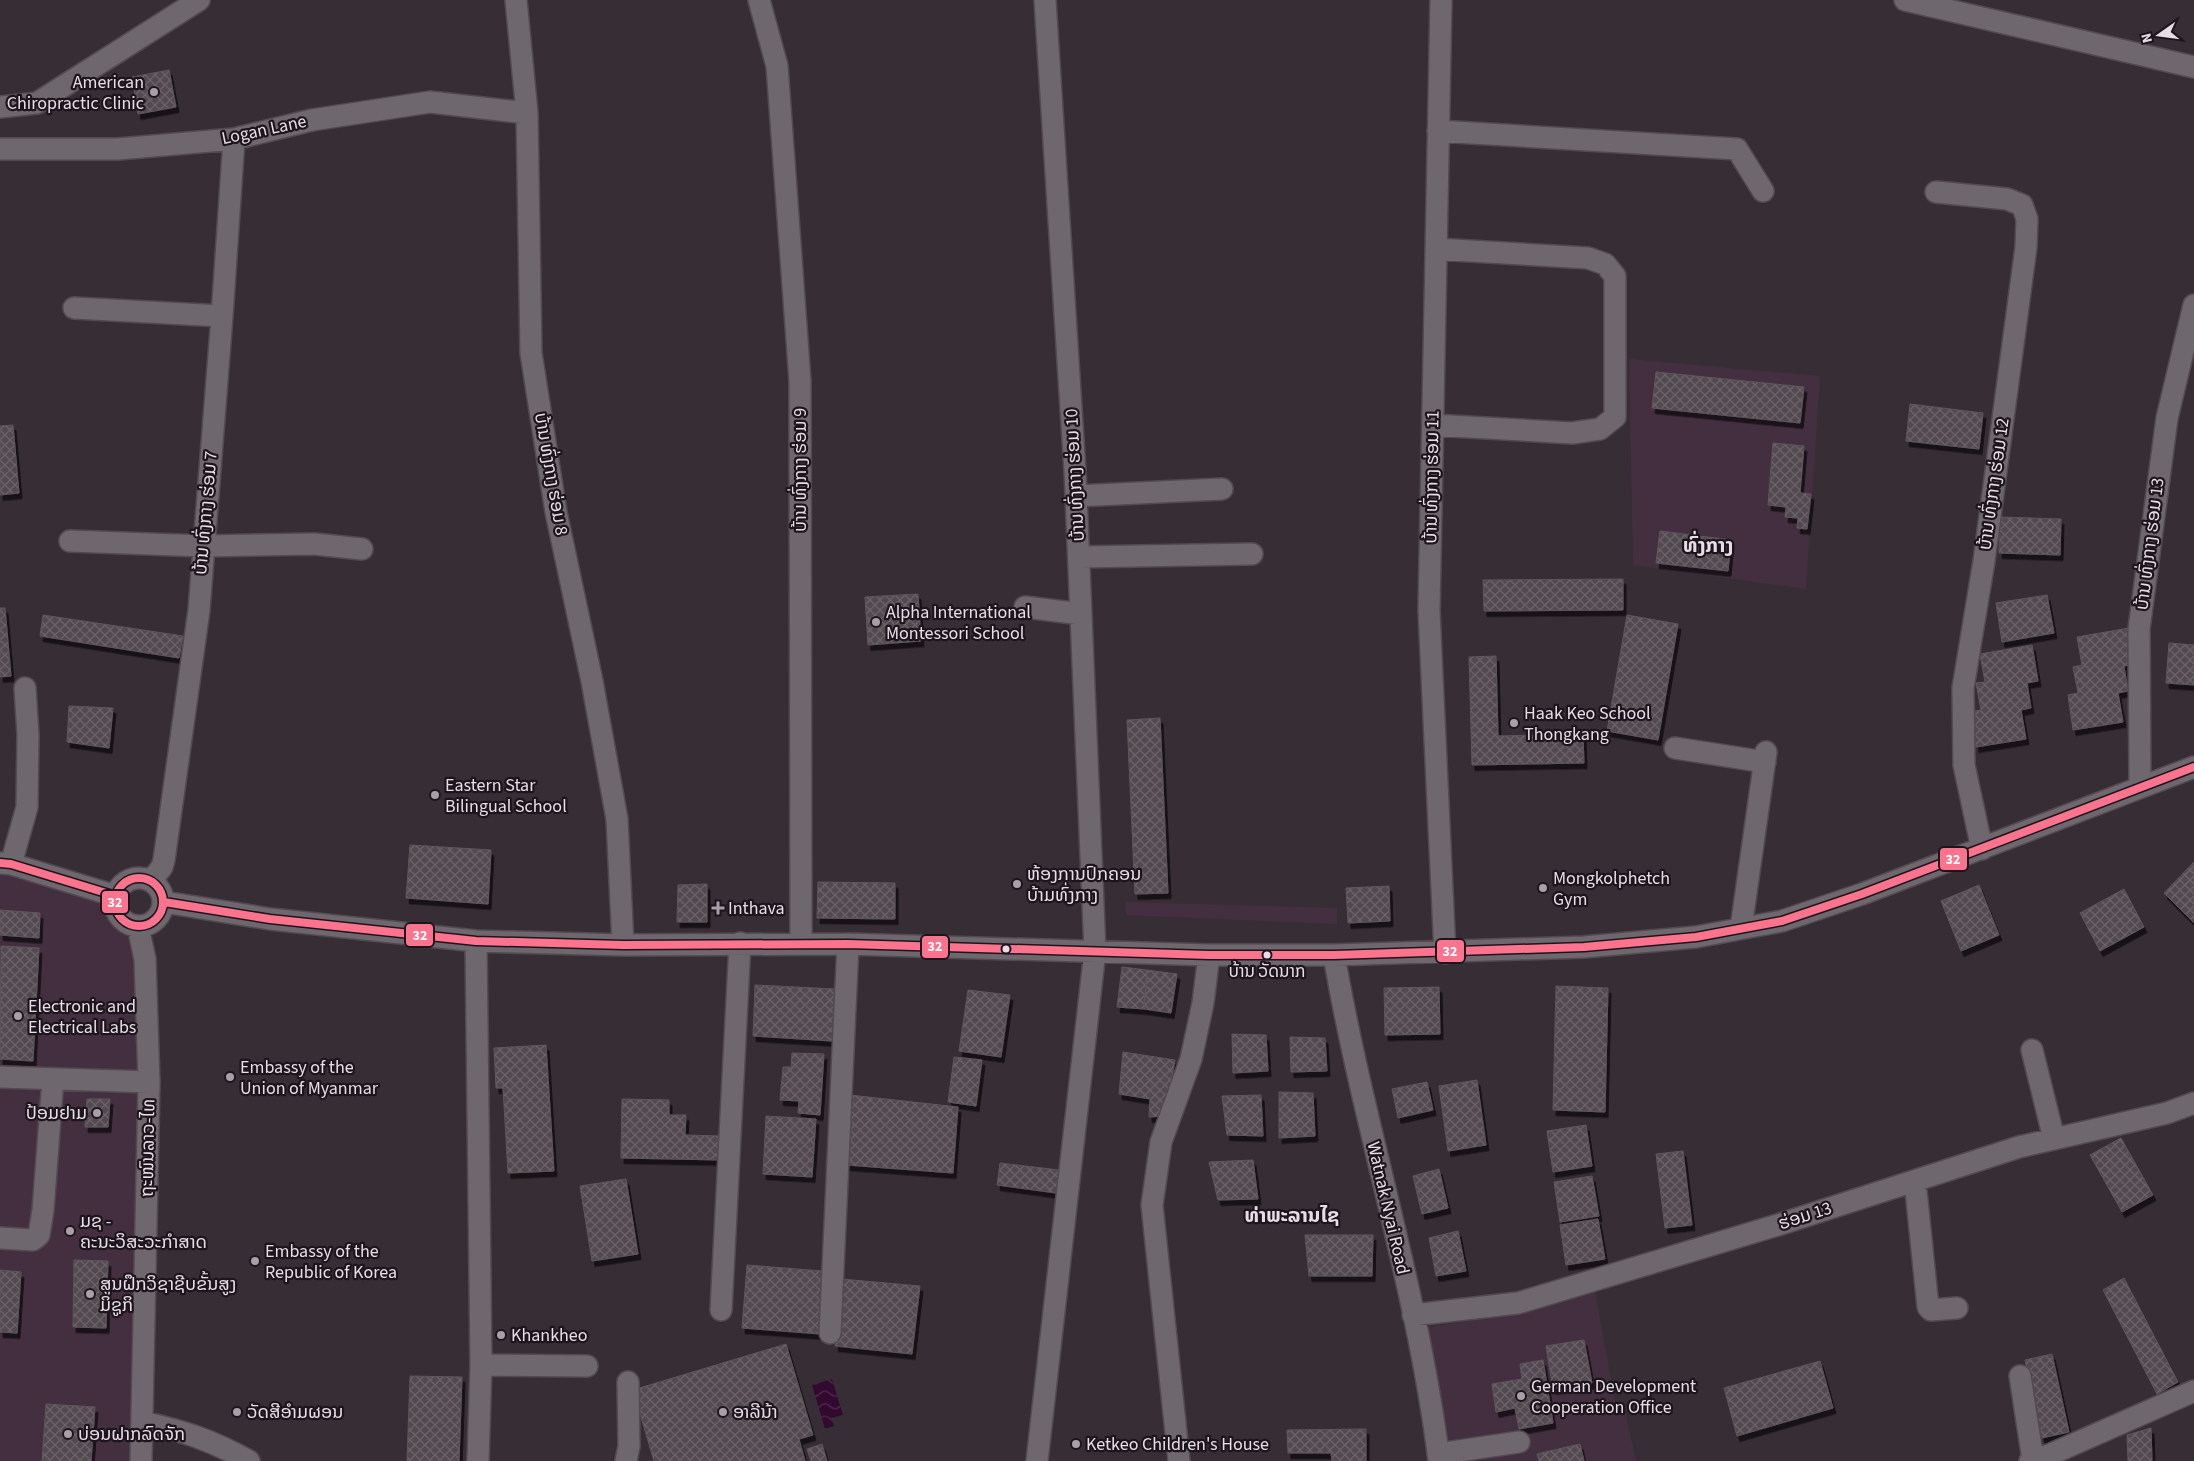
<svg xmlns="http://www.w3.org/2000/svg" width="2194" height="1461" font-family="'Source Sans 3','Noto Sans Lao',sans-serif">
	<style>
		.built { fill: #442f41 }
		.water { fill: url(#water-waves) }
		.building { fill: url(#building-cross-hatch); stroke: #5f565d; filter: url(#shadow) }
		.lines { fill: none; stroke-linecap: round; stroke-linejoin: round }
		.minor-casing { stroke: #524951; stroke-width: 24 }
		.minor { stroke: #6e676d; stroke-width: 21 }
		.bus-1-casing { stroke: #1d151c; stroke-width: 11 }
		.bus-1 { stroke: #fc738d; stroke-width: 8 }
		.poi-dot { fill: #aa9fa8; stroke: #1d151c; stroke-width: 2 }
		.bus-dot { fill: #e8dce6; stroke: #1d151c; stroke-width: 2 }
		.labels { text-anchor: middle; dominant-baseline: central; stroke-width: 4.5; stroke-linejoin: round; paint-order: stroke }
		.bus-label { font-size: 17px; fill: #e8dce6; stroke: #1d151c }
		.poi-label { font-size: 18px; fill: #e8dce6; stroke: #1d151c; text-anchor: start }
		.street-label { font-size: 18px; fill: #e8dce6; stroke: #1d151c }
		.quarter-label { font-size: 20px; font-weight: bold; fill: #e8dce6; stroke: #1d151c }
		.line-badge { stroke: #1d151c; stroke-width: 2 }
		.badge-label { font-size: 14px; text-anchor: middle; font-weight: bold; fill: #fff }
	</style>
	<defs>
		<pattern id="water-waves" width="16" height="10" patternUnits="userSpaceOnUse" patternTransform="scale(1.25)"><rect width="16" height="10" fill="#32092f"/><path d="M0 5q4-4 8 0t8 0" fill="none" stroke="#502c4d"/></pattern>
		<pattern id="building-cross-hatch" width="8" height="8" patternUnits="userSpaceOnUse" patternTransform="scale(1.25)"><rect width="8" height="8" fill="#524950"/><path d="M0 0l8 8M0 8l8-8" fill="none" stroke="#6b6369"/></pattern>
		<filter id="shadow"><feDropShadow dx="3" dy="5.5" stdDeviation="0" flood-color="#0009"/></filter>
	</defs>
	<rect width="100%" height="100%" fill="#372d35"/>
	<!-- built -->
	<path class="built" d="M 1629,359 L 1820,376 L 1806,589 L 1633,565 Z
		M 0,870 L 109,901 L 112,915 L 118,925 L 131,934 L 137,957 L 144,1058 L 136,1461 L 0,1461 Z
		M 1126,902 L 1337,908 L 1337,924 L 1126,915 Z
		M 1595,1290 L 1616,1408 L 1624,1406 L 1636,1461 L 1442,1460 L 1425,1328 L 1466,1321 Z"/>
	<!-- water -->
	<path class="water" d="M 832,1379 L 843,1415 L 831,1418 L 834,1426 L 825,1429 L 812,1385 Z"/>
	<!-- building -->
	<path class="building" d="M 169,70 L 176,107 L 138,114 L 132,77 Z
		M 1656,372 L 1804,387 L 1800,423 L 1652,408 Z
		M 1910,404 L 1983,413 L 1979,449 L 1906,441 Z
		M 13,425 L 19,493 L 0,495 L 0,426 Z
		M 1773,443 L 1804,446 L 1800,493 L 1811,494 L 1807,529 L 1797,528 L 1798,518 L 1785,517 L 1786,507 L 1768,505 Z
		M 2000,517 L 2061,519 L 2060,555 L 1999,553 Z
		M 1660,531 L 1731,540 L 1728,571 L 1656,563 Z
		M 1623,579 L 1623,610 L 1484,611 L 1483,580 Z
		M 918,594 L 921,641 L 868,645 L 865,597 Z
		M 2047,595 L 2054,633 L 2002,642 L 1996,603 Z
		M 0,608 L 5,608 L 11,676 L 0,677 Z
		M 43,615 L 183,636 L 179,658 L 40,636 Z
		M 1627,615 L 1678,624 L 1658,740 L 1607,731 Z
		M 2129,628 L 2135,664 L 2124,666 L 2128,691 L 2118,693 L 2123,722 L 2073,730 L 2068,695 L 2078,693 L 2073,667 L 2082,665 L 2077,637 Z
		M 2169,643 L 2194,645 L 2194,685 L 2166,683 Z
		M 2032,645 L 2038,681 L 2027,683 L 2031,708 L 2021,710 L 2026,739 L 1976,747 L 1971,712 L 1981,710 L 1976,683 L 1985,682 L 1980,654 Z
		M 1496,656 L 1498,736 L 1583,734 L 1584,763 L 1472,765 L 1469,657 Z
		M 69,706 L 113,708 L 109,748 L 67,742 Z
		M 1160,718 L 1168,893 L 1135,894 L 1127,720 Z
		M 410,845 L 491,850 L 488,904 L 406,898 Z
		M 2194,862 L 2194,923 L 2164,893 Z
		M 818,882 L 895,883 L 895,919 L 817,918 Z
		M 707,884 L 707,922 L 677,922 L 678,885 Z
		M 1979,885 L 1999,935 L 1961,951 L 1941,901 Z
		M 1389,886 L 1390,921 L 1348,923 L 1346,888 Z
		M 2124,889 L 2144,927 L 2100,951 L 2080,913 Z
		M 0,910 L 40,913 L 39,938 L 0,935 Z
		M 1,946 L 39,948 L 33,1061 L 0,1059 Z
		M 1122,967 L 1147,970 L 1144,1009 L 1117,1007 Z
		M 1147,970 L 1177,974 L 1171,1013 L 1144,1009 Z
		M 755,985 L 835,989 L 832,1041 L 753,1036 Z
		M 1556,986 L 1608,988 L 1605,1112 L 1553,1110 Z
		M 1439,987 L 1440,1034 L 1385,1035 L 1384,988 Z
		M 968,990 L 1010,995 L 1001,1057 L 959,1051 Z
		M 1232,1034 L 1266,1035 L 1268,1071 L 1233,1073 Z
		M 1290,1037 L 1325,1038 L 1327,1071 L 1291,1072 Z
		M 546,1045 L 554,1171 L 508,1173 L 503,1088 L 496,1088 L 494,1048 Z
		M 1123,1052 L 1175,1060 L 1165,1116 L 1149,1117 L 1150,1099 L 1119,1094 Z
		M 792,1053 L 824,1054 L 820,1115 L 798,1113 L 799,1101 L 780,1100 L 783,1067 L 791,1067 Z
		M 954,1057 L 982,1060 L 976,1106 L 948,1102 Z
		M 1477,1080 L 1486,1145 L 1448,1151 L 1439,1086 Z
		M 1427,1082 L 1433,1110 L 1398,1118 L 1392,1089 Z
		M 1279,1092 L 1313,1093 L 1315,1136 L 1279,1138 Z
		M 850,1095 L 958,1107 L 953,1173 L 846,1165 Z
		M 1261,1095 L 1263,1136 L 1227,1135 L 1222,1096 Z
		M 87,1099 L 110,1099 L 108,1127 L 85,1127 Z
		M 622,1099 L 669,1100 L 669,1115 L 686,1115 L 685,1135 L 721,1136 L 721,1160 L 621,1158 Z
		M 766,1116 L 816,1119 L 812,1177 L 763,1174 Z
		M 1586,1125 L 1592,1166 L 1553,1172 L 1547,1131 Z
		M 2121,1138 L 2153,1195 L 2122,1212 L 2090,1155 Z
		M 1683,1151 L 1692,1225 L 1665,1228 L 1656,1154 Z
		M 1253,1160 L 1258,1199 L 1218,1200 L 1209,1162 Z
		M 1000,1163 L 1059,1170 L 1056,1193 L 997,1185 Z
		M 1439,1169 L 1448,1208 L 1422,1214 L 1413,1176 Z
		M 1592,1176 L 1599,1216 L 1560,1222 L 1554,1182 Z
		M 626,1179 L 638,1254 L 592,1261 L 580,1186 Z
		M 1598,1219 L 1605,1259 L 1566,1265 L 1560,1225 Z
		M 1458,1231 L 1466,1271 L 1436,1276 L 1429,1238 Z
		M 1305,1235 L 1373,1235 L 1372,1276 L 1309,1276 Z
		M 74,1260 L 108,1261 L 106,1328 L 73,1327 Z
		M 747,1265 L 822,1271 L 820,1334 L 742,1328 Z
		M 0,1270 L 21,1272 L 17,1333 L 0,1332 Z
		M 2124,1278 L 2178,1382 L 2157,1394 L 2103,1290 Z
		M 841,1279 L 920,1286 L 912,1354 L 835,1346 Z
		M 1584,1340 L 1592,1383 L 1553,1389 L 1546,1346 Z
		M 786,1344 L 813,1435 L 799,1439 L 805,1461 L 654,1461 L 633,1390 Z
		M 2052,1354 L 2069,1432 L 2042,1438 L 2025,1360 Z
		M 1543,1360 L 1553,1423 L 1519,1429 L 1515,1408 L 1496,1412 L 1492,1384 L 1522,1379 L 1520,1364 Z
		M 1820,1361 L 1833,1408 L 1737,1436 L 1724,1388 Z
		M 410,1376 L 462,1377 L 459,1461 L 407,1461 Z
		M 46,1404 L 95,1407 L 91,1461 L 42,1461 Z
		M 2151,1428 L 2152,1461 L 2128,1461 L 2127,1435 Z
		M 1366,1429 L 1366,1461 L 1332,1461 L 1331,1453 L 1288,1453 L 1287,1430 Z
		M 822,1444 L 827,1461 L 811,1461 L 807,1449 Z
		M 1580,1444 L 1584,1461 L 1539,1461 L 1537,1454 Z"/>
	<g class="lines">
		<!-- minor casing -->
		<g class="minor-casing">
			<path id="minor" d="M 516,0 L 527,113 L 531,353 L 556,512 L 592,681 L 617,819 L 623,945
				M 759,0 L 777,66 L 800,381 L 801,943
				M 1441,0 L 1429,611 L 1445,953
				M 1905,0 L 2194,67
				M 0,107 L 37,103 L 199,0
				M 1438,131 L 1737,149 L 1763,191
				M 0,149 L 118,149 L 234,139 L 312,120 L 430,102 L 527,113
				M 1936,192 L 2007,199 L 2022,205 L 2027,219 L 2026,247 L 1984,561 L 1963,688 L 1964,765 L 1982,849
				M 74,308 L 222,316
				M 1433,425 L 1572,433 L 1600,429 L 1615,417 L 1615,276 L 1605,264 L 1588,258 L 1436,249
				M 1076,496 L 1222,489
				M 70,541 L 203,546 L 314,544 L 362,549
				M 1079,557 L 1252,554
				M 1025,607 L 1081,614
				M 1675,748 L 1765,762
				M 2140,786 L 2139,629 L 2167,418 L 2194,305
				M 0,863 L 11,864 L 116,896
				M 11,864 L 27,807 L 28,735 L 25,688
				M115 902a24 24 0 1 1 48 0a24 24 0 1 1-48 0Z
				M 151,881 L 162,867 L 164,860 L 199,610 L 222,316 L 234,139
				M 164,902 L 270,919 L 476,941 L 623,945 L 848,944 L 1209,955 L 1334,955 L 1584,947 L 1696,937 L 1782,921 L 1862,894 L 2194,767
				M 138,927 L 145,959 L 149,1082 L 141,1461
				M 1741,928 L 1766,752
				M 476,941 L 481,1365 L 478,1461
				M 1334,955 C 1363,1125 1418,1290 1439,1461
				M 2032,1050 L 2054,1139
				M 0,1077 L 149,1082
				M 1915,1181 L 1928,1307 L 1931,1310 L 1957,1308
				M 0,1238 L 33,1240 L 39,1235 L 43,1210 L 53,1079
				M 721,1310 L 740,943
				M 1413,1315 L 1518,1303 L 1781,1224 L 2019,1147 L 2167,1113 L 2194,1103
				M 830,1333 L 848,944
				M 481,1365 L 587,1366
				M 2020,1376 L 2033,1460
				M 142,1422 C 184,1431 211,1440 249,1461
				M 1438,1454 L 1519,1442
				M 626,1461 L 629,1446 L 628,1382
				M 1037,1461 L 1095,951 L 1075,471 L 1045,0
				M 1179,1461 L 1152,1205 L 1161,1142 L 1191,1059 L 1203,1003 L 1209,955
				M 2030,1461 L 2049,1455 L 2194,1391"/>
		</g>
		<!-- minor -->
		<use href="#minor" class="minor"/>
		<!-- bus-1 casing -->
		<g class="bus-1-casing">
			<path id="bus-1" d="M 0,863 L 11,864 L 116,896
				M115 902a24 24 0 1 1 48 0a24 24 0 1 1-48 0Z
				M 164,902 L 270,919 L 476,941 L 623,945 L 848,944 L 1209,955 L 1334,955 L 1584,947 L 1696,937 L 1782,921 L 1862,894 L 2194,767"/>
		</g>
		<!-- bus-1 -->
		<use href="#bus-1" class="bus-1"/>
	</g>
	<!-- markers -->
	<g class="poi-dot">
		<circle cx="154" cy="92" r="5"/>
		<circle cx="876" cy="622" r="5"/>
		<circle cx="1514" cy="723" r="5"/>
		<circle cx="435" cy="795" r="5"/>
		<circle cx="1017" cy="884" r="5"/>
		<circle cx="1543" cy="888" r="5"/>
		<path d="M715.5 900.5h5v5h5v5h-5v5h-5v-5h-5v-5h5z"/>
		<circle cx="18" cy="1016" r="5"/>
		<circle cx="230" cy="1077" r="5"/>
		<circle cx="97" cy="1113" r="5"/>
		<circle cx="70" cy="1231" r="5"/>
		<circle cx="255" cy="1261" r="5"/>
		<circle cx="90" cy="1294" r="5"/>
		<circle cx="501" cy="1335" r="5"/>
		<circle cx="1521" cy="1396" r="5"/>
		<circle cx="237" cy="1412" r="5"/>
		<circle cx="723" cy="1412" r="5"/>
		<circle cx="68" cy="1434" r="5"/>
		<circle cx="1076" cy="1444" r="5"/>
	</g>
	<g class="bus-dot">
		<circle cx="1006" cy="949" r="4.5"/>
		<circle cx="1267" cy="955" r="4.5"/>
	</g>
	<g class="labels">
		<!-- bus labels -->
		<g class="bus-label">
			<text x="1267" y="972">ບ້ານ ວັດນາກ</text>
		</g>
		<!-- poi labels -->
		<g class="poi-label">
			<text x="144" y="82" text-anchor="end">American<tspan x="144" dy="21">Chiropractic Clinic</tspan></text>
			<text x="886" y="612">Alpha International<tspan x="886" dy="21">Montessori School</tspan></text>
			<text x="1524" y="713">Haak Keo School<tspan x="1524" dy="21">Thongkang</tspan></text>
			<text x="445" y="785">Eastern Star<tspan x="445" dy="21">Bilingual School</tspan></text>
			<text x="1027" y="874">ຫ້ອງການປົກຄອນ<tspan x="1027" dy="21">ບ້າມທົ່ງກາງ</tspan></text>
			<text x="1553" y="878">Mongkolphetch<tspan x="1553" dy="21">Gym</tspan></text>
			<text x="728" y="908">Inthava</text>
			<text x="28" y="1006">Electronic and<tspan x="28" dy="21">Electrical Labs</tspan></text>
			<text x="240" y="1067">Embassy of the<tspan x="240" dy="21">Union of Myanmar</tspan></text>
			<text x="87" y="1113" text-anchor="end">ປ້ອມຢາມ</text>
			<text x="80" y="1221">ມຊ -<tspan x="80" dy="21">ຄະນະວິສະວະກຳສາດ</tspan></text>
			<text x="265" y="1251">Embassy of the<tspan x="265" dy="21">Republic of Korea</tspan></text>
			<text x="100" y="1284">ສູນຝຶກວິຊາຊີບຂັ້ນສູງ<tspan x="100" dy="21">ມິຊູກິ</tspan></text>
			<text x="511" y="1335">Khankheo</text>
			<text x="1531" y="1386">German Development<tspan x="1531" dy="21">Cooperation Office</tspan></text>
			<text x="247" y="1412">ວັດສີອຳມຜອນ</text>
			<text x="733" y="1412">ອາລີນ້າ</text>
			<text x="78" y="1434">ບ່ອນຝາກລົດຈັກ</text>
			<text x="1086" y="1444">Ketkeo Children's House</text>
		</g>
		<!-- street labels -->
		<g class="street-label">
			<text transform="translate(264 130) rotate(-12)">Logan Lane</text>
			<text transform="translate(800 470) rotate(-90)">ບ້ານ ທົ່ງກາງ ຮ່ອມ 9</text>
			<text transform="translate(551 474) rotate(80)">ບ້ານ ທົ່ງກາງ ຮ່ອມ 8</text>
			<text transform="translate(1075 475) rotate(-93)">ບ້ານ ທົ່ງກາງ ຮ່ອມ 10</text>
			<text transform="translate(1432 477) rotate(-89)">ບ້ານ ທົ່ງກາງ ຮ່ອມ 11</text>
			<text transform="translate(1994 484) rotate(-82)">ບ້ານ ທົ່ງກາງ ຮ່ອມ 12</text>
			<text transform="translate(206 513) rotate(-85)">ບ້ານ ທົ່ງກາງ ຮ່ອມ 7</text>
			<text transform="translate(2150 544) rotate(-83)">ບ້ານ ທົ່ງກາງ ຮ່ອມ 13</text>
			<text transform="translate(148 1148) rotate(-89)">ຖະໜົນລາວ-ໄທ</text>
			<text transform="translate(1388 1208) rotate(77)">Watnak Nyai Road</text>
			<text transform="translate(1805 1216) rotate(-18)">ຮ່ອມ 13</text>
		</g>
		<!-- quarter labels -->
		<g class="quarter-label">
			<text x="1708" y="546">ທົ່ງກາງ</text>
			<text x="1292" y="1216">ທ່າພະລານໄຊ</text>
		</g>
	</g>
	<g class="line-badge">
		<rect x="1939" y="847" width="29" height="24" rx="5" fill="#fc738d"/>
		<rect x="101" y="890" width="28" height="24" rx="5" fill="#fc738d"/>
		<rect x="405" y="923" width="29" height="24" rx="5" fill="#fc738d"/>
		<rect x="921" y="935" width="28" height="24" rx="5" fill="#fc738d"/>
		<rect x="1436" y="939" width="29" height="24" rx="5" fill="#fc738d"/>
	</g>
	<g class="badge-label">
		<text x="1953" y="864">32</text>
		<text x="115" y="907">32</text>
		<text x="420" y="940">32</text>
		<text x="935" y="951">32</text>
		<text x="1450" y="956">32</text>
	</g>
	<!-- north arrow -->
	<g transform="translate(2159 35) rotate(256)" stroke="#1d151c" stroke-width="4" paint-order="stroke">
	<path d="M0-4L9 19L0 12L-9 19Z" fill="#e8dce6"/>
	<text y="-8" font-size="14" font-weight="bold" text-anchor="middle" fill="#e8dce6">N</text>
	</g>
</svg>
